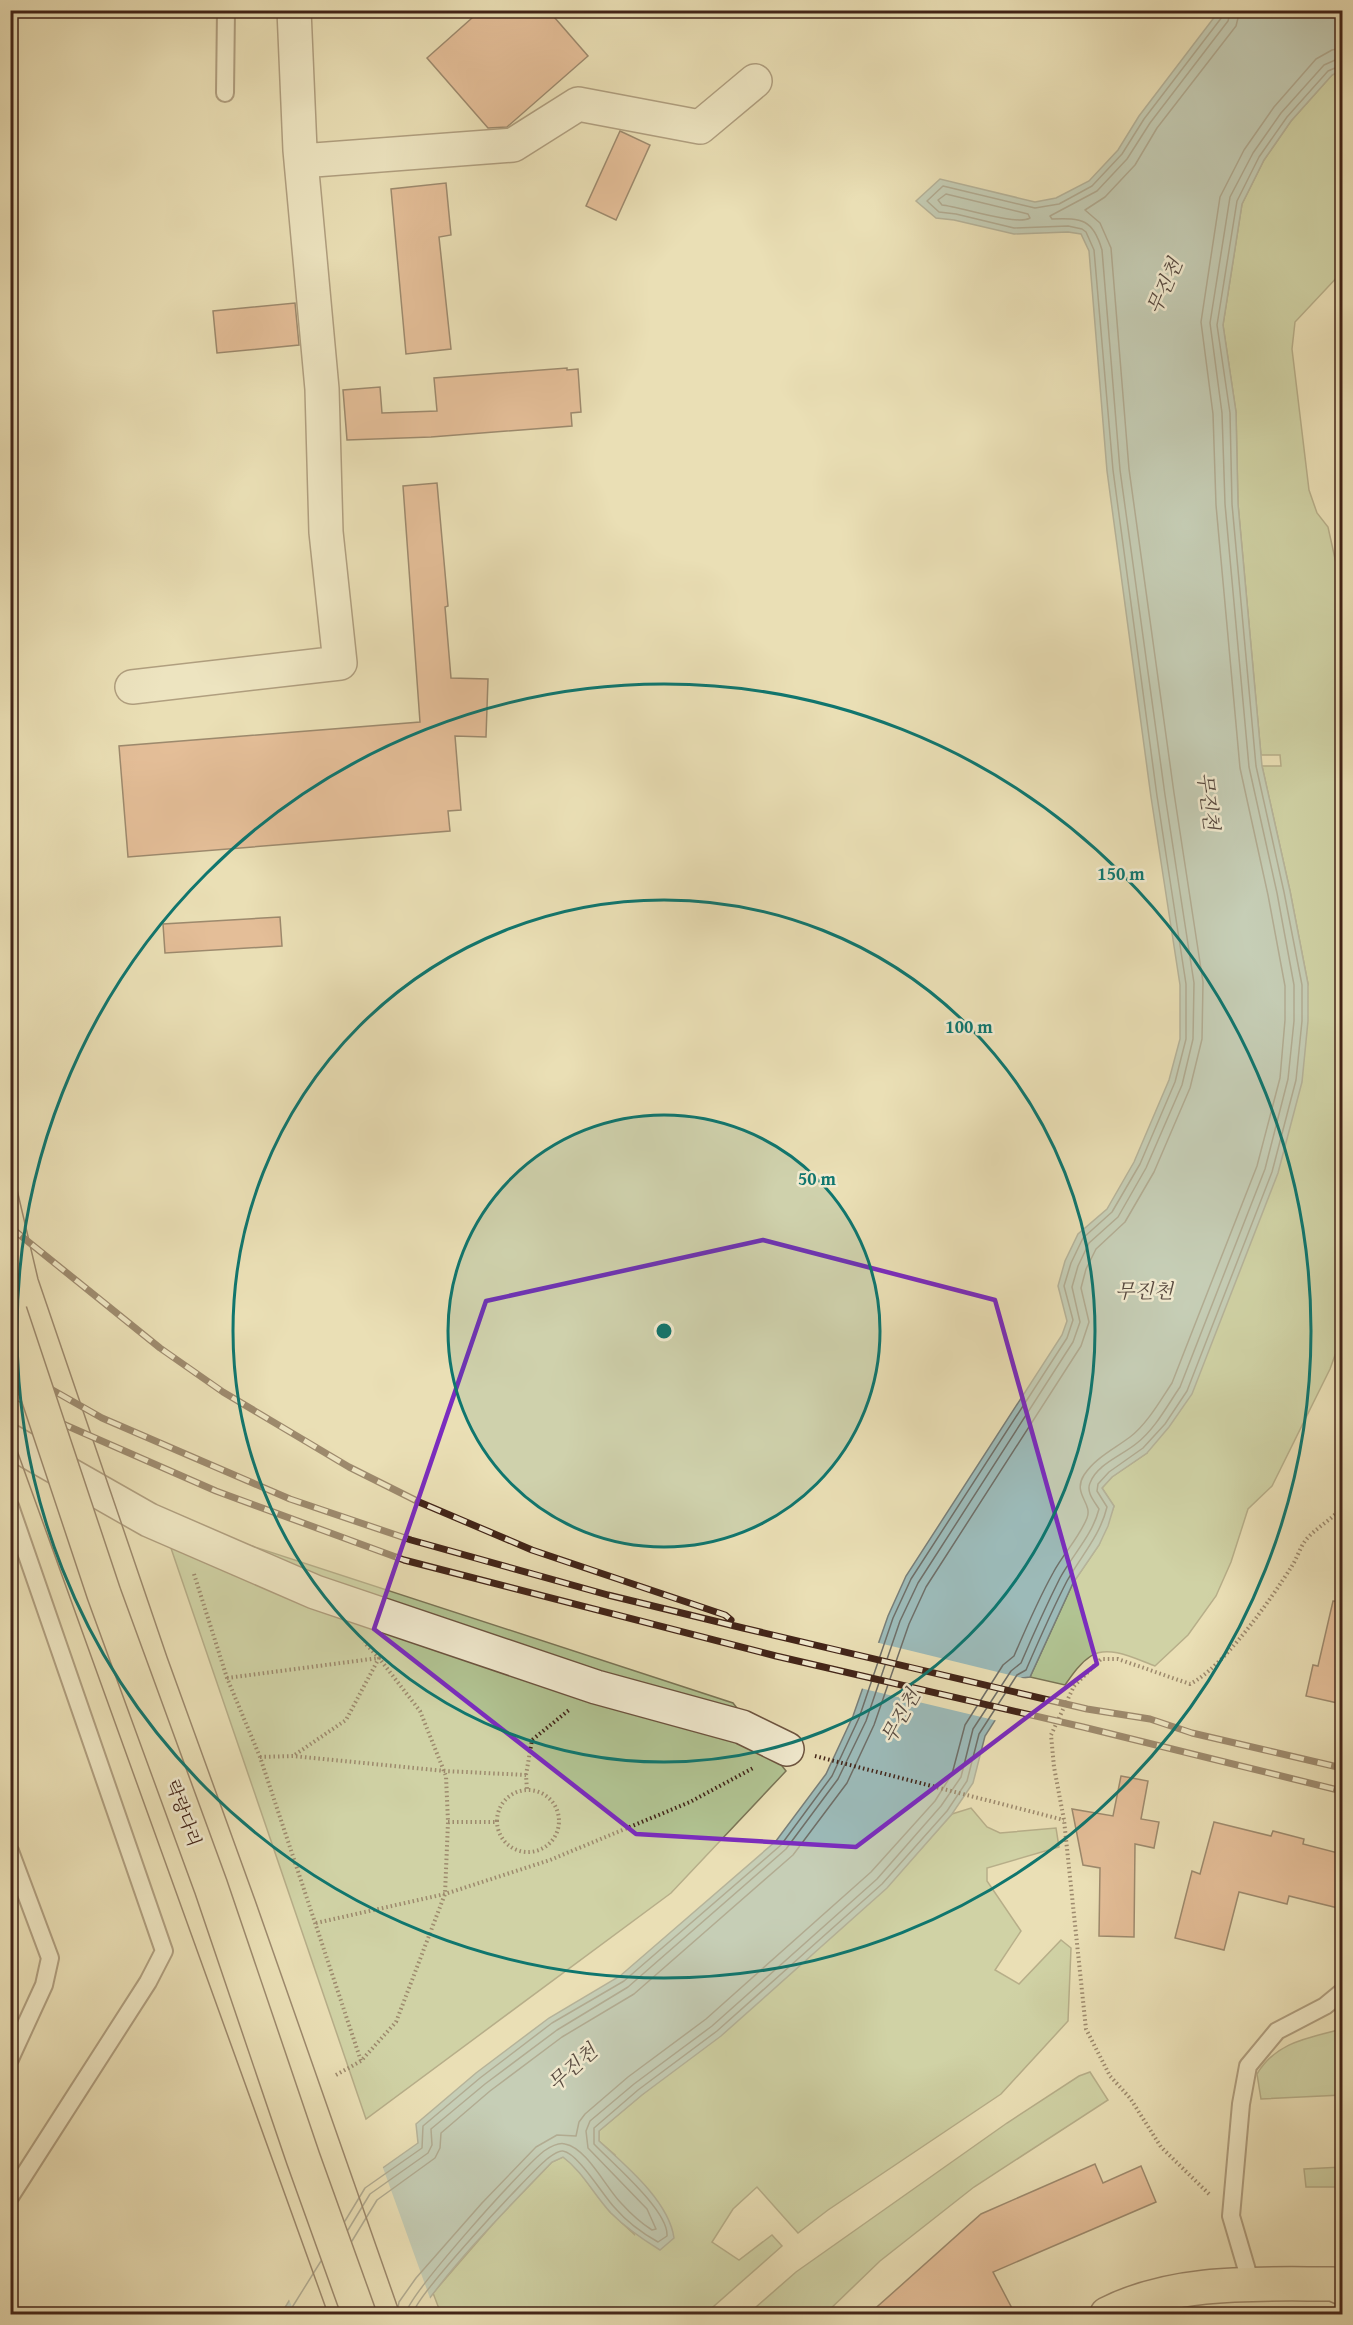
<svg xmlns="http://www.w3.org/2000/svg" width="1353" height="2325" font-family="'Gentium Book Plus','Noto Serif KR',serif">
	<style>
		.green { fill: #b1c392; stroke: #7a7455; stroke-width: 1.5 }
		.water { fill: #9cbab8; stroke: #787e78; stroke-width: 1.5 }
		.pier { fill: #eadfb5 }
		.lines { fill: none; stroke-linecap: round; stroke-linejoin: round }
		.shore { stroke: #6f6f68; stroke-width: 1.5 }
		.building { fill: #dd9776; stroke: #422418; stroke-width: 1.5 }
		.service-casing { stroke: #6c533f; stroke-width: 20 }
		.minor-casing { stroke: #6c533f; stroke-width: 36 }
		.primary-casing { stroke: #422418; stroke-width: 36 }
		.path { stroke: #422418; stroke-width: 4; stroke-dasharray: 1.5 3; stroke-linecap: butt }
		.service { stroke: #f1eacf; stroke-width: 16 }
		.minor { stroke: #f1eacf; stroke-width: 33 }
		.primary { stroke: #eadfb5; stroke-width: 33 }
		.tram { stroke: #422418; stroke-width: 1.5 }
		.rail-casing { stroke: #422418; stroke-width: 7 }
		.rail { stroke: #f1eacf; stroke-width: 4.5; stroke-dasharray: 14; stroke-linecap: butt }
		.primary-bridge-casing { stroke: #422418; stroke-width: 36; stroke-linecap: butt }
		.primary-bridge { stroke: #eadfb5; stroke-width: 33 }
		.marked { fill: none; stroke: #7b2cbf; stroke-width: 4.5; stroke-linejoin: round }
		.ring { fill: none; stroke: #0f766e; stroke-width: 3 }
		.labels { text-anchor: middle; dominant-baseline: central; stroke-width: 5; stroke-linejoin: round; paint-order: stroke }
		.street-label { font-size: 18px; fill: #422418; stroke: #f1eacf }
		.water-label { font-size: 20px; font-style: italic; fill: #584a40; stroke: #f1eacf }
		.centre { fill: #0f766e; stroke: #f1eacf; stroke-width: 3 }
		.ring-label { font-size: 18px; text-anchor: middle; font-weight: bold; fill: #0f766e; stroke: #f1eacf; stroke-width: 5; stroke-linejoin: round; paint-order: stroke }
	</style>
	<rect width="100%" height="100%" fill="#eadfb5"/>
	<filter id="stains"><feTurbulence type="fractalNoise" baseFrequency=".00333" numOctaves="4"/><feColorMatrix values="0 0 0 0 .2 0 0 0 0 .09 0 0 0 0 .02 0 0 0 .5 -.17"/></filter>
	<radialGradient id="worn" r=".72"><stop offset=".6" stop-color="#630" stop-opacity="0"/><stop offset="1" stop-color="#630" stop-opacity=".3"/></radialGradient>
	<!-- green -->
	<path class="green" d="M 1342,70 L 1342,272 L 1295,322 L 1292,349 L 1309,490 L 1317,513 L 1328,527 L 1342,590 L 1342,1336 L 1330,1369 L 1272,1486 L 1248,1509 L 1231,1562 L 1216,1596 L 1188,1635 L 1155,1666 C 1138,1660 1109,1644 1091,1656 C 1080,1663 1072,1675 1065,1685 L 1030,1677 L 1073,1583 L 1099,1545 L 1114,1506 L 1102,1488 L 1112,1477 L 1147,1453 L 1308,984 L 1290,891 L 1262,766 L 1281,766 L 1280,755 L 1261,755 L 1238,504 L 1236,412 L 1223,325 L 1242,204 L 1264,160 L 1291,121 L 1332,75 Z
		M 160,1516 L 733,1703 L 786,1771 L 671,1893 L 366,2119 Z
		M 971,1808 L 987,1827 L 1000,1833 L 1056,1828 L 1059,1847 L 987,1868 L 987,1881 L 1021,1931 L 995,1970 L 1019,1984 L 1061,1940 L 1071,1948 L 1068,2021 L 1001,2094 L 828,2210 L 798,2233 L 757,2187 L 733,2209 L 712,2242 L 739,2260 L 772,2235 L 782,2246 L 705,2314 L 441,2314 L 433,2293 L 498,2218 L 552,2162 L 563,2157 L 575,2166 L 610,2212 L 634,2234 L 615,2155 L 599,2141 L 599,2131 L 886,1888 L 952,1814 Z
		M 1342,2029 L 1342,2095 L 1261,2099 L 1257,2074 C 1276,2042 1308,2038 1342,2029 Z
		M 1090,2072 L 1108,2100 L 974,2187 L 880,2261 L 825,2314 L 748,2314 L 796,2272 L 1007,2123 L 1079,2076 Z
		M 1342,2167 L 1342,2187 L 1306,2187 L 1304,2169 Z"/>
	<!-- water -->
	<path class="water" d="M 1219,11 L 1342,11 L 1342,70 L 1332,75 L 1291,121 L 1264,160 L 1242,204 L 1223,325 L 1236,412 L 1238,504 L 1262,766 L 1290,891 L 1308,984 L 1308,1021 L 1302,1082 L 1278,1173 L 1192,1394 L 1169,1427 L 1147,1453 L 1112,1477 L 1102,1488 L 1114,1506 L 1108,1526 L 1099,1545 L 1073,1583 L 1030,1677 L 1022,1678 L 985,1736 L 973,1783 L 952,1814 L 887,1888 L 721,2036 L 642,2095 L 599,2131 L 599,2141 C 625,2165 669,2201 674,2238 L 660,2250 C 642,2239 626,2228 611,2213 C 594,2195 583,2172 563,2157 L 552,2162 C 505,2211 457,2259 418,2314 L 281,2314 L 360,2184 L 418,2143 L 416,2124 L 476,2073 L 549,2018 L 620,1976 L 776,1841 L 826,1774 L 853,1716 L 888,1616 L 906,1576 L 1062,1335 L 1067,1321 L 1058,1286 L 1065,1261 L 1078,1234 L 1107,1209 L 1134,1162 L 1169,1080 L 1180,1039 L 1180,985 L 1151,797 L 1107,471 L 1089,251 L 1081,234 L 1068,232 L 1014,234 L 954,220 L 936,218 L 916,201 L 940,179 L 1035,202 L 1056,198 L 1089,181 L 1118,150 L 1139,116 Z"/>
	<!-- pier -->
	<path class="pier" d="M 875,1642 L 1030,1680 L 1024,1681 L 998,1721 L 860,1688 Z
		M 382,2165 L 431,2301 L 421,2314 L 295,2314 L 288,2297 L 357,2182 Z"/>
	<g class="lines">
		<!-- shore -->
		<path class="shore" d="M 946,194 L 1028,214 L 1030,218 C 1016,226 961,207 942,205 L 938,200 Z
			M 345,2221 L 365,2188 L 422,2148 L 423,2126 L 480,2078 L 552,2023 L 624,1981 L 781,1845 L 832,1776 L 859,1718 L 893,1618 L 911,1579 L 1067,1338 L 1073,1320 L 1064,1286 L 1071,1263 L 1083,1238 L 1112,1212 L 1140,1164 L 1175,1082 L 1186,1039 L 1186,984 L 1157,796 L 1113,470 L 1094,250 L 1086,232 L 1082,229 L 1068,226 L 1014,228 L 956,214 L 939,212 L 927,201 L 943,186 L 1035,208 L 1059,204 L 1092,186 L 1122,154 L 1144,119 L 1222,17 L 1223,10
			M 348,2230 L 370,2194 L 428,2153 L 432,2145 L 431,2129 L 485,2084 L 557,2030 L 628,1987 L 786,1849 L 838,1779 L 866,1721 L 900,1621 L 918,1583 L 1073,1342 L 1080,1322 L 1072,1287 L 1078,1266 L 1089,1243 L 1118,1217 L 1146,1168 L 1182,1085 L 1193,1039 L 1194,983 L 1165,795 L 1120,470 L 1102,250 C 1093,219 1082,218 1052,219 L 1050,216 L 1097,191 L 1127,159 L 1150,123 L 1228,21 L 1231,10
			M 352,2241 L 377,2200 L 435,2158 L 440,2148 L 441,2133 L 490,2091 L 562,2037 L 634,1994 L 793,1855 L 847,1783 L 874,1725 L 909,1624 L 926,1587 L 1081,1346 L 1089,1322 L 1081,1288 L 1086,1269 L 1096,1249 L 1125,1222 L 1154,1172 L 1190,1088 L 1202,1039 L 1203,982 L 1174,793 L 1129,469 L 1111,248 L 1100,223 L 1085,210 L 1105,197 L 1135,165 L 1157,128 L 1236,26 L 1240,10
			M 288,2314 L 321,2261
			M 397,2314 L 399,2302 L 416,2278 L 482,2203 L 536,2147 L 557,2135 L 576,2136 L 579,2122 L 585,2114 L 628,2077 L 706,2019 L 871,1872 L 935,1801 L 952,1774 L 965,1725 L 1003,1665 L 1014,1656 C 1026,1628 1038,1600 1053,1573 C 1063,1554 1079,1538 1087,1518 C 1093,1503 1072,1494 1084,1475 C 1095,1458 1114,1449 1130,1437 C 1147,1424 1160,1401 1172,1383 L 1257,1166 L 1280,1078 L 1285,1020 L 1285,986 L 1268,895 L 1240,768 L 1216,505 L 1213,414 L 1201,322 L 1220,197 L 1244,150 L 1274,107 L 1316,59 L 1332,50 L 1342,48
			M 406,2314 C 407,2296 524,2166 544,2151 C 550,2147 558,2142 565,2144 C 587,2148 606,2188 621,2203 C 630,2213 641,2223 652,2230 L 656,2229 L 647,2209 L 588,2148 L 586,2131 L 590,2121 L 634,2084 L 712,2026 L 877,1879 L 941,1806 L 961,1777 L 973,1729 L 1011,1671 L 1021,1663 C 1033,1635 1046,1606 1060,1578 C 1073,1554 1092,1536 1099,1509 C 1094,1501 1086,1492 1090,1483 C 1097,1464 1123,1455 1137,1443 C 1155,1429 1167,1406 1180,1387 L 1265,1169 L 1288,1079 L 1294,1021 L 1294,985 L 1277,893 L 1249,767 L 1225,504 L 1222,413 L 1210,323 L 1230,197 L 1253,153 L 1281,113 L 1324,65 L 1342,57
			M 413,2314 C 415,2296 527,2176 547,2159 C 551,2156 558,2150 563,2151 C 578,2153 604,2197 615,2208 C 627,2222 642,2233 658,2242 L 667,2236 C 669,2211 612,2163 594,2144 L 594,2128 L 638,2090 L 717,2031 L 882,1884 L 947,1811 L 967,1781 L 979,1734 L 1017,1675 L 1026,1670 C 1039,1640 1052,1610 1067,1581 C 1081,1556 1100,1536 1107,1507 L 1097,1491 L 1098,1484 L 1109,1472 L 1143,1448 L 1165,1424 L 1187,1391 L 1272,1172 L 1296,1080 L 1302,1021 L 1302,985 L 1284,892 L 1256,766 L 1232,504 L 1230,413 L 1217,325 L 1237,201 L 1259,157 L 1287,117 L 1328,71 L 1342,65"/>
	</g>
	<!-- building -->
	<path class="building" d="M 481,10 L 548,10 L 588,56 L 507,127 L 488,128 L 427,58 Z
		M 620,131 L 650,145 L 616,220 L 586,206 Z
		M 446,183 L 451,235 L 439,237 L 451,349 L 406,354 L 391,189 Z
		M 295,303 L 299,345 L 217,353 L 213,311 Z
		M 567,368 L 567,370 L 578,369 L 581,412 L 571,413 L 572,426 L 431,437 L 347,440 L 343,390 L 380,387 L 382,413 L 437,411 L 434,378 Z
		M 437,483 L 448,606 L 445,607 L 451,678 L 488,679 L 486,737 L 455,736 L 461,810 L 448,811 L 450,831 L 128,857 L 119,746 L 420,722 L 403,486 Z
		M 280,917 L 282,946 L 165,953 L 163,924 Z
		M 1333,1601 L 1342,1602 L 1342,1704 L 1306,1696 L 1313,1665 L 1318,1666 Z
		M 1121,1776 L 1148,1781 L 1141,1819 L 1159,1822 L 1154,1848 L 1135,1844 L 1134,1937 L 1099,1936 L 1100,1868 L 1083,1865 L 1072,1809 L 1113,1816 Z
		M 1214,1822 L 1271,1836 L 1273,1831 L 1304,1839 L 1303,1844 L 1342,1854 L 1342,1909 L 1289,1896 L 1287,1904 L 1239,1892 L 1224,1950 L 1175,1938 L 1192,1871 L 1200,1874 Z
		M 1095,2164 L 1103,2183 L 1141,2166 L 1156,2202 L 993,2272 L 1015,2314 L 869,2314 L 981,2214 Z"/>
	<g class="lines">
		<!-- service casing -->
		<g class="service-casing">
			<path id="service" d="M 225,93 L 226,10
				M 10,1506 L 164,1951 L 148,1982 L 10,2197
				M 10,1851 L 50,1958 L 44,1985 L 10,2059
				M 1251,2284 L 1231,2216 L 1241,2104 L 1248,2066 L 1277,2031 L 1325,2006 L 1342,1992"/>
		</g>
		<!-- minor casing -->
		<g class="minor-casing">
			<path id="minor" d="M 301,161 L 513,145 L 578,104 L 700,127 L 755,81
				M 132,687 L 340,663 L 326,532 L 322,389 L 300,150 L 294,10
				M 10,1441 L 149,1520 L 315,1592 L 596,1687 L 742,1727 L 787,1749"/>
		</g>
		<!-- primary casing -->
		<g class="primary-casing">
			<path id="primary" d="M 1107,2314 C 1175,2279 1258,2284 1333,2284 L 1342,2288"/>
		</g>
		<!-- path -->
		<path class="path" d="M 194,1574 L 227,1678 L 260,1757 L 361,2061
			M 227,1678 L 379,1658 L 346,1720 L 293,1756
			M 815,1756 L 1064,1820
			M 260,1757 L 293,1756 L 445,1771 L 526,1775 L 527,1790
			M 526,1775 L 532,1740 L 569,1710
			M497 1821a31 31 0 1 1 62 0a31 31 0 1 1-62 0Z
			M 448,1822 L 496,1822
			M 316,1923 L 445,1894 L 550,1860 L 690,1802 L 755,1767
			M 336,2075 L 361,2061 L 396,2022 L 445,1894 L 448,1822 L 446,1776 L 420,1711 L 379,1658 L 364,1642
			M 1209,2194 L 1161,2147 L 1130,2098 L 1110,2076 L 1086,2029 L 1064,1820 L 1054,1767 L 1051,1735 L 1074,1686 L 1101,1659 L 1118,1659 L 1190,1684 C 1224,1667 1271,1599 1292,1566 C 1297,1558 1300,1548 1305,1541 C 1315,1528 1332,1520 1342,1507"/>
		<!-- service -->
		<use href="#service" class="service"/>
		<!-- minor -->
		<use href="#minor" class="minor"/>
		<!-- primary -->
		<use href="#primary" class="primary"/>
		<!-- tram -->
		<path class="tram" d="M 10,1160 L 38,1279 L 167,1657 L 255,1900 L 400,2314
			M 10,1431 L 328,2314"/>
		<!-- rail casing -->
		<g class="rail-casing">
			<path id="rail" d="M 10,1227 L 160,1348 L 223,1392 L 349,1467 L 419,1502 L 532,1550 L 725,1615 L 731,1620
				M 10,1366 L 102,1418 L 290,1499 L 411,1540 L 608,1595 L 743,1628 L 1087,1709 L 1150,1719 L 1192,1733 L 1342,1768
				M 10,1393 L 63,1424 L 216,1491 L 404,1560 L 776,1656 L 1083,1727 L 1342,1791"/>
		</g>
		<!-- rail -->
		<use href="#rail" class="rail"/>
		<!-- primary-bridge casing -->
		<g class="primary-bridge-casing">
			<path id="primary-bridge" d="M 10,1312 L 104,1594 L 211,1887 L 303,2158 L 359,2314"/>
		</g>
		<!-- primary-bridge -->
		<use href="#primary-bridge" class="primary-bridge"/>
	</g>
	<!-- marked area -->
	<path d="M0 0H1353V2325H0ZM 763,1240 L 995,1300 L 1097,1664 L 856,1847 L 636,1834 L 374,1629 L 486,1301 Z" fill="#eadfb5" fill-opacity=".55" fill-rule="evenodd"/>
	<path class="marked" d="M 763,1240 L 995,1300 L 1097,1664 L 856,1847 L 636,1834 L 374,1629 L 486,1301 Z"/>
	<!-- distance rings -->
	<circle cx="664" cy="1331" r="216" fill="#0f766e" fill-opacity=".12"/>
	<g class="ring">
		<circle cx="664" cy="1331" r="216"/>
		<circle cx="664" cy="1331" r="431"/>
		<circle cx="664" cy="1331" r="647"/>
	</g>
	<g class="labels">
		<!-- street labels -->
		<g class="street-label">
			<text transform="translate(184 1813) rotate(70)">락랑다리</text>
		</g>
		<!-- water labels -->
		<g class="water-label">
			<text transform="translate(1164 286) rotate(-66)">무진천</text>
			<text transform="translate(1209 801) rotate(83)">무진천</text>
			<text x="1144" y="1290">무진천</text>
			<text transform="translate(900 1716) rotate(-61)">무진천</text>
			<text transform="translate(572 2067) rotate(-42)">무진천</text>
		</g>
	</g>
	<circle cx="664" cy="1331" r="9" class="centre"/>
	<g class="ring-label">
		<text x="1121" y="880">150 m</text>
		<text x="969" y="1033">100 m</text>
		<text x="817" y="1185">50 m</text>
	</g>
	<!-- margin -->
	<rect width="1353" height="2325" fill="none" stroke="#eadfb5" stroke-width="36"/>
	<rect x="12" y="12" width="1329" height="2301" fill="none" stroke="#422418" stroke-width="3"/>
	<rect x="18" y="18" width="1317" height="2289" fill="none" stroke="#422418" stroke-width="1.5"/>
	<rect width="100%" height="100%" filter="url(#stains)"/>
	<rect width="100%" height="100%" fill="url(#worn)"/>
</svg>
